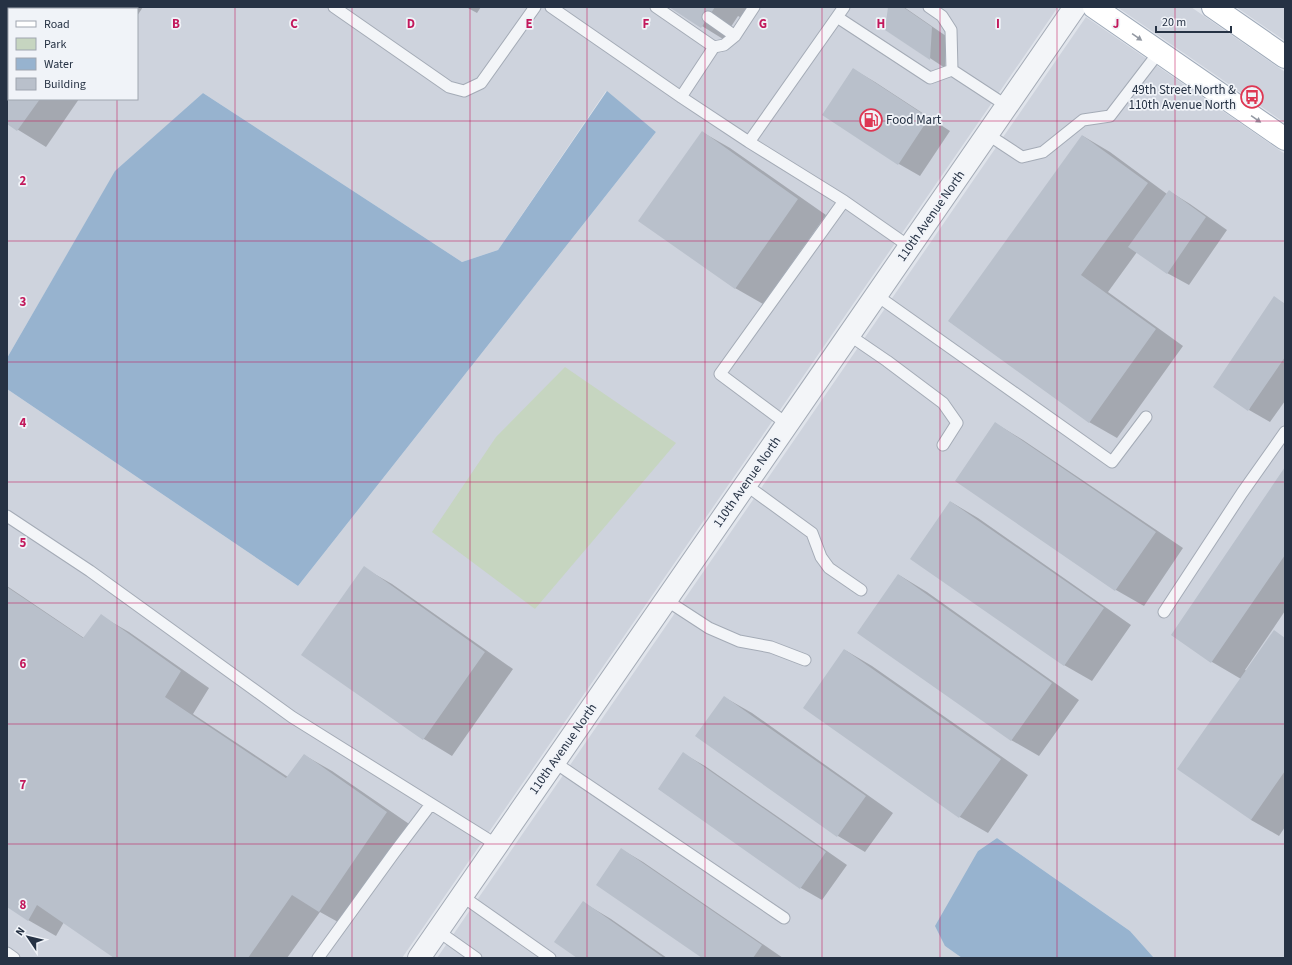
<svg xmlns="http://www.w3.org/2000/svg" width="1292" height="965" font-family="'Source Sans 3',sans-serif">
	<style>
		.built { fill: #ced3dd; fill-rule: evenodd }
		.green { fill: #c6d5c0 }
		.water { fill: #97b3cf }
		.shadow { fill: #0003 }
		.building { fill: #b9c0cb }
		.lines { fill: none; stroke-linecap: round; stroke-linejoin: round }
		.service-casing { stroke: #a4abb6; stroke-width: 13 }
		.tertiary-casing { stroke: #a4abb6; stroke-width: 24 }
		.primary-casing { stroke: #9ea9b8; stroke-width: 24 }
		.service { stroke: #f3f5f8; stroke-width: 11 }
		.tertiary { stroke: #f3f5f8; stroke-width: 22 }
		.primary { stroke: #fff; stroke-width: 22 }
		.oneway { fill: #9298a2 }
		.grid { fill: none; stroke: #c2185b; stroke-width: 1; stroke-opacity: 0.55 }
		.labels { text-anchor: middle; dominant-baseline: central; stroke-width: 3.5; stroke-linejoin: round; paint-order: stroke }
		.poi-label { font-size: 13px; fill: #263244; stroke: #f0f3f8; text-anchor: end }
		.street-label { font-size: 13px; fill: #263244; stroke: #f0f3f8 }
		.grid-label { font-size: 13px; text-anchor: middle; font-weight: bold; fill: #c2185b; stroke: #f0f3f8; stroke-width: 3.5; stroke-linejoin: round; paint-order: stroke }
	</style>
	<rect width="100%" height="100%" fill="#e0e4eb"/>
	<!-- built -->
	<path class="built" d="M 7,7 L 1058,7 L 402,958 L 7,958 L 7,389 L 298,586 L 656,132 L 606,91 L 498,250 L 462,262 L 203,93 L 115,172 L 7,358 ZM 9,9 L 137,9 L 137,99 L 9,99 Z
		M 1117,7 L 1191,7 L 1285,72 L 1285,123 Z
		M 1236,7 L 1285,7 L 1285,41 Z
		M 1086,17 L 1285,154 L 1285,958 L 1154,958 L 1130,931 L 997,838 L 978,851 L 945,946 L 962,958 L 437,958 Z"/>
	<!-- green -->
	<path class="green" d="M 565,367 L 676,443 L 535,609 L 432,532 L 496,437 Z"/>
	<!-- water -->
	<path class="water" d="M 607,91 L 656,132 L 298,586 L 7,389 L 7,358 L 115,171 L 203,93 L 462,262 L 498,250 Z
		M 997,838 L 1130,931 L 1154,958 L 962,958 L 945,946 L 935,926 L 978,851 Z"/>
	<!-- shadow -->
	<path class="shadow" d="M 7,7 L 10,7 L 13,9 L 9,9 L 9,99 L 79,99 L 46,147 L 7,123 Z
		M 39,7 L 143,7 L 137,16 L 137,9 L 42,9 Z
		M 466,7 L 481,7 L 477,13 Z
		M 671,7 L 759,7 L 749,22 L 738,16 L 723,39 Z
		M 889,7 L 904,7 L 946,36 L 945,68 L 886,29 Z
		M 853,69 L 875,82 L 950,131 L 920,176 L 899,164 L 824,115 Z
		M 702,132 L 730,148 L 826,215 L 763,304 L 735,288 Z
		M 1083,136 L 1110,152 L 1167,194 L 1169,191 L 1190,204 L 1227,230 L 1189,285 L 1167,273 L 1137,252 L 1108,292 L 1183,346 L 1117,438 L 1089,422 L 949,321 Z
		M 1275,298 L 1285,304 L 1285,401 L 1270,422 L 1249,410 Z
		M 995,423 L 1023,440 L 1183,548 L 1144,606 L 1116,590 Z
		M 1285,469 L 1285,611 L 1245,670 L 1247,671 L 1285,638 L 1285,827 L 1279,836 L 1251,820 L 1241,679 L 1212,662 L 1172,635 Z
		M 951,502 L 978,518 L 1131,625 L 1092,681 L 1064,665 Z
		M 364,568 L 392,584 L 513,669 L 452,756 L 424,739 L 303,654 Z
		M 899,575 L 927,592 L 1079,700 L 1039,756 L 1011,740 Z
		M 7,586 L 84,638 L 101,616 L 129,632 L 209,688 L 193,714 L 288,777 L 304,755 L 332,771 L 415,828 L 347,927 L 320,912 L 287,958 L 116,958 L 64,922 L 56,936 L 28,920 L 7,905 Z
		M 845,650 L 872,666 L 1028,775 L 988,833 L 960,817 Z
		M 724,697 L 752,713 L 893,813 L 865,852 L 838,836 Z
		M 684,754 L 705,766 L 847,865 L 822,900 L 801,888 L 659,789 Z
		M 621,849 L 643,862 L 783,958 L 704,958 Z
		M 584,903 L 611,919 L 667,958 L 579,958 Z"/>
	<!-- building -->
	<path class="building" d="M 7,7 L 9,8 L 9,99 L 40,99 L 17,131 L 7,124 Z
		M 37,7 L 104,7 L 102,9 L 40,9 Z
		M 669,7 L 715,7 L 701,28 Z
		M 888,7 L 903,7 L 932,27 L 930,60 L 885,30 Z
		M 853,68 L 929,118 L 898,165 L 822,115 Z
		M 702,131 L 798,199 L 735,289 L 638,221 Z
		M 1082,135 L 1148,183 L 1081,275 L 1156,329 L 1089,423 L 948,321 Z
		M 1169,190 L 1206,217 L 1167,274 L 1128,247 Z
		M 1274,296 L 1285,304 L 1285,357 L 1248,411 L 1213,387 Z
		M 995,422 L 1156,532 L 1115,591 L 955,481 Z
		M 1285,467 L 1285,555 L 1211,663 L 1171,635 Z
		M 950,501 L 1104,608 L 1064,666 L 910,559 Z
		M 364,566 L 485,652 L 423,740 L 301,655 Z
		M 898,574 L 1052,683 L 1011,741 L 857,633 Z
		M 7,587 L 83,638 L 101,614 L 181,671 L 165,697 L 286,778 L 304,754 L 387,812 L 319,912 L 292,895 L 248,958 L 114,958 L 37,905 L 28,921 L 7,907 Z
		M 1274,630 L 1285,638 L 1285,771 L 1251,820 L 1177,769 Z
		M 844,649 L 1001,759 L 959,818 L 803,708 Z
		M 724,696 L 866,796 L 837,837 L 695,736 Z
		M 683,752 L 826,852 L 800,889 L 658,789 Z
		M 621,848 L 762,945 L 753,958 L 702,958 L 596,885 Z
		M 583,901 L 664,958 L 577,958 L 554,942 Z"/>
	<g class="lines">
		<!-- service casing -->
		<g class="service-casing">
			<path id="service" d="M 334,7 L 449,87 L 464,91 L 481,83 L 535,7
				M 551,7 L 681,97 L 749,142
				M 656,7 L 714,47 L 724,45 L 735,36 L 754,7
				M 844,7 L 837,17 L 930,78 L 952,70
				M 929,7 L 942,16 L 951,30 L 952,70 L 1007,106
				M 708,17 L 735,36
				M 837,17 L 749,142 L 844,201 L 910,247
				M 681,97 L 714,47
				M 987,134 L 1022,157 L 1043,152 L 1083,120 L 1110,116 L 1159,52
				M 876,295 L 1112,462 L 1146,417
				M 849,335 L 887,361 L 943,403 L 957,423 L 943,445
				M 787,424 L 720,374 L 844,201
				M 746,485 L 812,533 L 821,557 L 829,568 L 861,590
				M 7,516 L 90,571 L 292,717 L 497,845
				M 666,600 L 709,628 L 739,641 L 771,647 L 805,660
				M 1164,612 L 1242,493 L 1285,432
				M 554,762 L 784,918
				M 462,896 L 550,958
				M 438,931 L 476,958
				M 7,953 L 14,958
				M 318,958 L 394,853 L 431,804"/>
		</g>
		<!-- tertiary casing -->
		<g class="tertiary-casing">
			<path id="tertiary" d="M 419,958 L 1075,7"/>
		</g>
		<!-- primary casing -->
		<g class="primary-casing">
			<path id="primary" d="M 1094,7 L 1285,139
				M 1213,7 L 1285,57"/>
		</g>
		<!-- service -->
		<use href="#service" class="service"/>
		<!-- tertiary -->
		<use href="#tertiary" class="tertiary"/>
		<!-- primary -->
		<use href="#primary" class="primary"/>
	</g>
	<!-- one-way arrows -->
	<defs><path id="oneway-solid" d="M-6-.8H1V-3.2L6.5 0L1 3.2V.8H-6Z"/></defs>
	<g class="oneway">
		<use href="#oneway-solid" transform="translate(1137 37) rotate(35)"/>
		<use href="#oneway-solid" transform="translate(1256 119) rotate(35)"/>
	</g>
	<!-- grid -->
	<path class="grid" d="M 117,7 L 117,9M 235,7 L 235,958M 352,7 L 352,958M 470,7 L 470,958M 587,7 L 587,958M 705,7 L 705,958M 822,7 L 822,958M 940,7 L 940,958M 1057,7 L 1057,958M 1175,7 L 1175,958M 117,99 L 117,958M 7,121 L 1285,121M 7,241 L 1285,241M 7,362 L 1285,362M 7,482 L 1285,482M 7,603 L 1285,603M 7,724 L 1285,724M 7,844 L 1285,844"/>
	<!-- icons -->
	<defs>
		<g id="bus-ring" transform="scale(1.15)"><circle r="9.5" fill="#f0f3f8" stroke="#de3753" stroke-width="1.5"/><path d="M-5-6H5V4H4V6H2V4H-2V6H-4V4H-5ZM-3.5-4V0h7V-4ZM-3.5 1.2v1.5H-2V1.2ZM2 1.2v1.5H3.5V1.2Z" fill="#de3753"/></g>
		<g id="fuel-ring" transform="scale(1.15)"><circle r="9.5" fill="#f0f3f8" stroke="#de3753" stroke-width="1.5"/><path d="M-5.5-6h7V0h2V4h1.3V-2.5L3-4.5l.8-.8L6-3V5H2.5V1h-1V6h-7ZM-4.2-4.7v3.2H.2V-4.7Z" fill="#de3753"/></g>
	</defs>
	<g fill-rule="evenodd">
		<use href="#bus-ring" x="1252" y="97"/>
		<use href="#fuel-ring" x="871" y="120"/>
	</g>
	<g class="labels">
		<!-- poi labels -->
		<g class="poi-label">
			<text x="1236" y="90">49th Street North &amp;<tspan x="1236" dy="15">110th Avenue North</tspan></text>
			<text x="886" y="120" text-anchor="start">Food Mart</text>
		</g>
		<!-- street labels -->
		<g class="street-label">
			<text transform="translate(931 216) rotate(-55)">110th Avenue North</text>
			<text transform="translate(747 482) rotate(-55)">110th Avenue North</text>
			<text transform="translate(563 749) rotate(-55)">110th Avenue North</text>
		</g>
	</g>
	<g class="grid-label">
		<text x="176" y="28">B</text>
		<text x="294" y="28">C</text>
		<text x="411" y="28">D</text>
		<text x="529" y="28">E</text>
		<text x="646" y="28">F</text>
		<text x="763" y="28">G</text>
		<text x="881" y="28">H</text>
		<text x="998" y="28">I</text>
		<text x="1116" y="28">J</text>
		<text x="23" y="185">2</text>
		<text x="23" y="306">3</text>
		<text x="23" y="427">4</text>
		<text x="23" y="547">5</text>
		<text x="23" y="668">6</text>
		<text x="23" y="789">7</text>
		<text x="23" y="909">8</text>
	</g>
	<!-- border -->
	<rect width="1292" height="965" fill="none" stroke="#263244" stroke-width="16"/>
	<!-- legend -->
	<rect x="8" y="8" width="130" height="92" fill="#f0f3f8" stroke="#9fa6b0"/>
	<rect x="16" y="21" width="20" height="6" fill="#ffffff" stroke="#9fa6b0"/>
	<text x="44" y="28" font-size="12" fill="#263244">Road</text>
	<rect x="16" y="38" width="20" height="12" fill="#c6d5c0" stroke="#9fa6b0"/>
	<text x="44" y="48" font-size="12" fill="#263244">Park</text>
	<rect x="16" y="58" width="20" height="12" fill="#97b3cf" stroke="#9fa6b0"/>
	<text x="44" y="68" font-size="12" fill="#263244">Water</text>
	<rect x="16" y="78" width="20" height="12" fill="#b9c0cb" stroke="#9fa6b0"/>
	<text x="44" y="88" font-size="12" fill="#263244">Building</text>
	<!-- north arrow -->
	<g transform="translate(28 937) rotate(305)" stroke="#f0f3f8" stroke-width="3" paint-order="stroke">
	<path d="M0-3L7 15L0 10L-7 15Z" fill="#263244"/>
	<text y="-6" font-size="11" font-weight="bold" text-anchor="middle" fill="#263244">N</text>
	</g>
	<!-- scale -->
	<path d="M1156 26v6h75v-6" fill="none" stroke="#263244" stroke-width="2"/>
	<text x="1162" y="26" font-size="12" fill="#263244" stroke="#f0f3f8" stroke-width="3" paint-order="stroke">20 m</text>
</svg>
